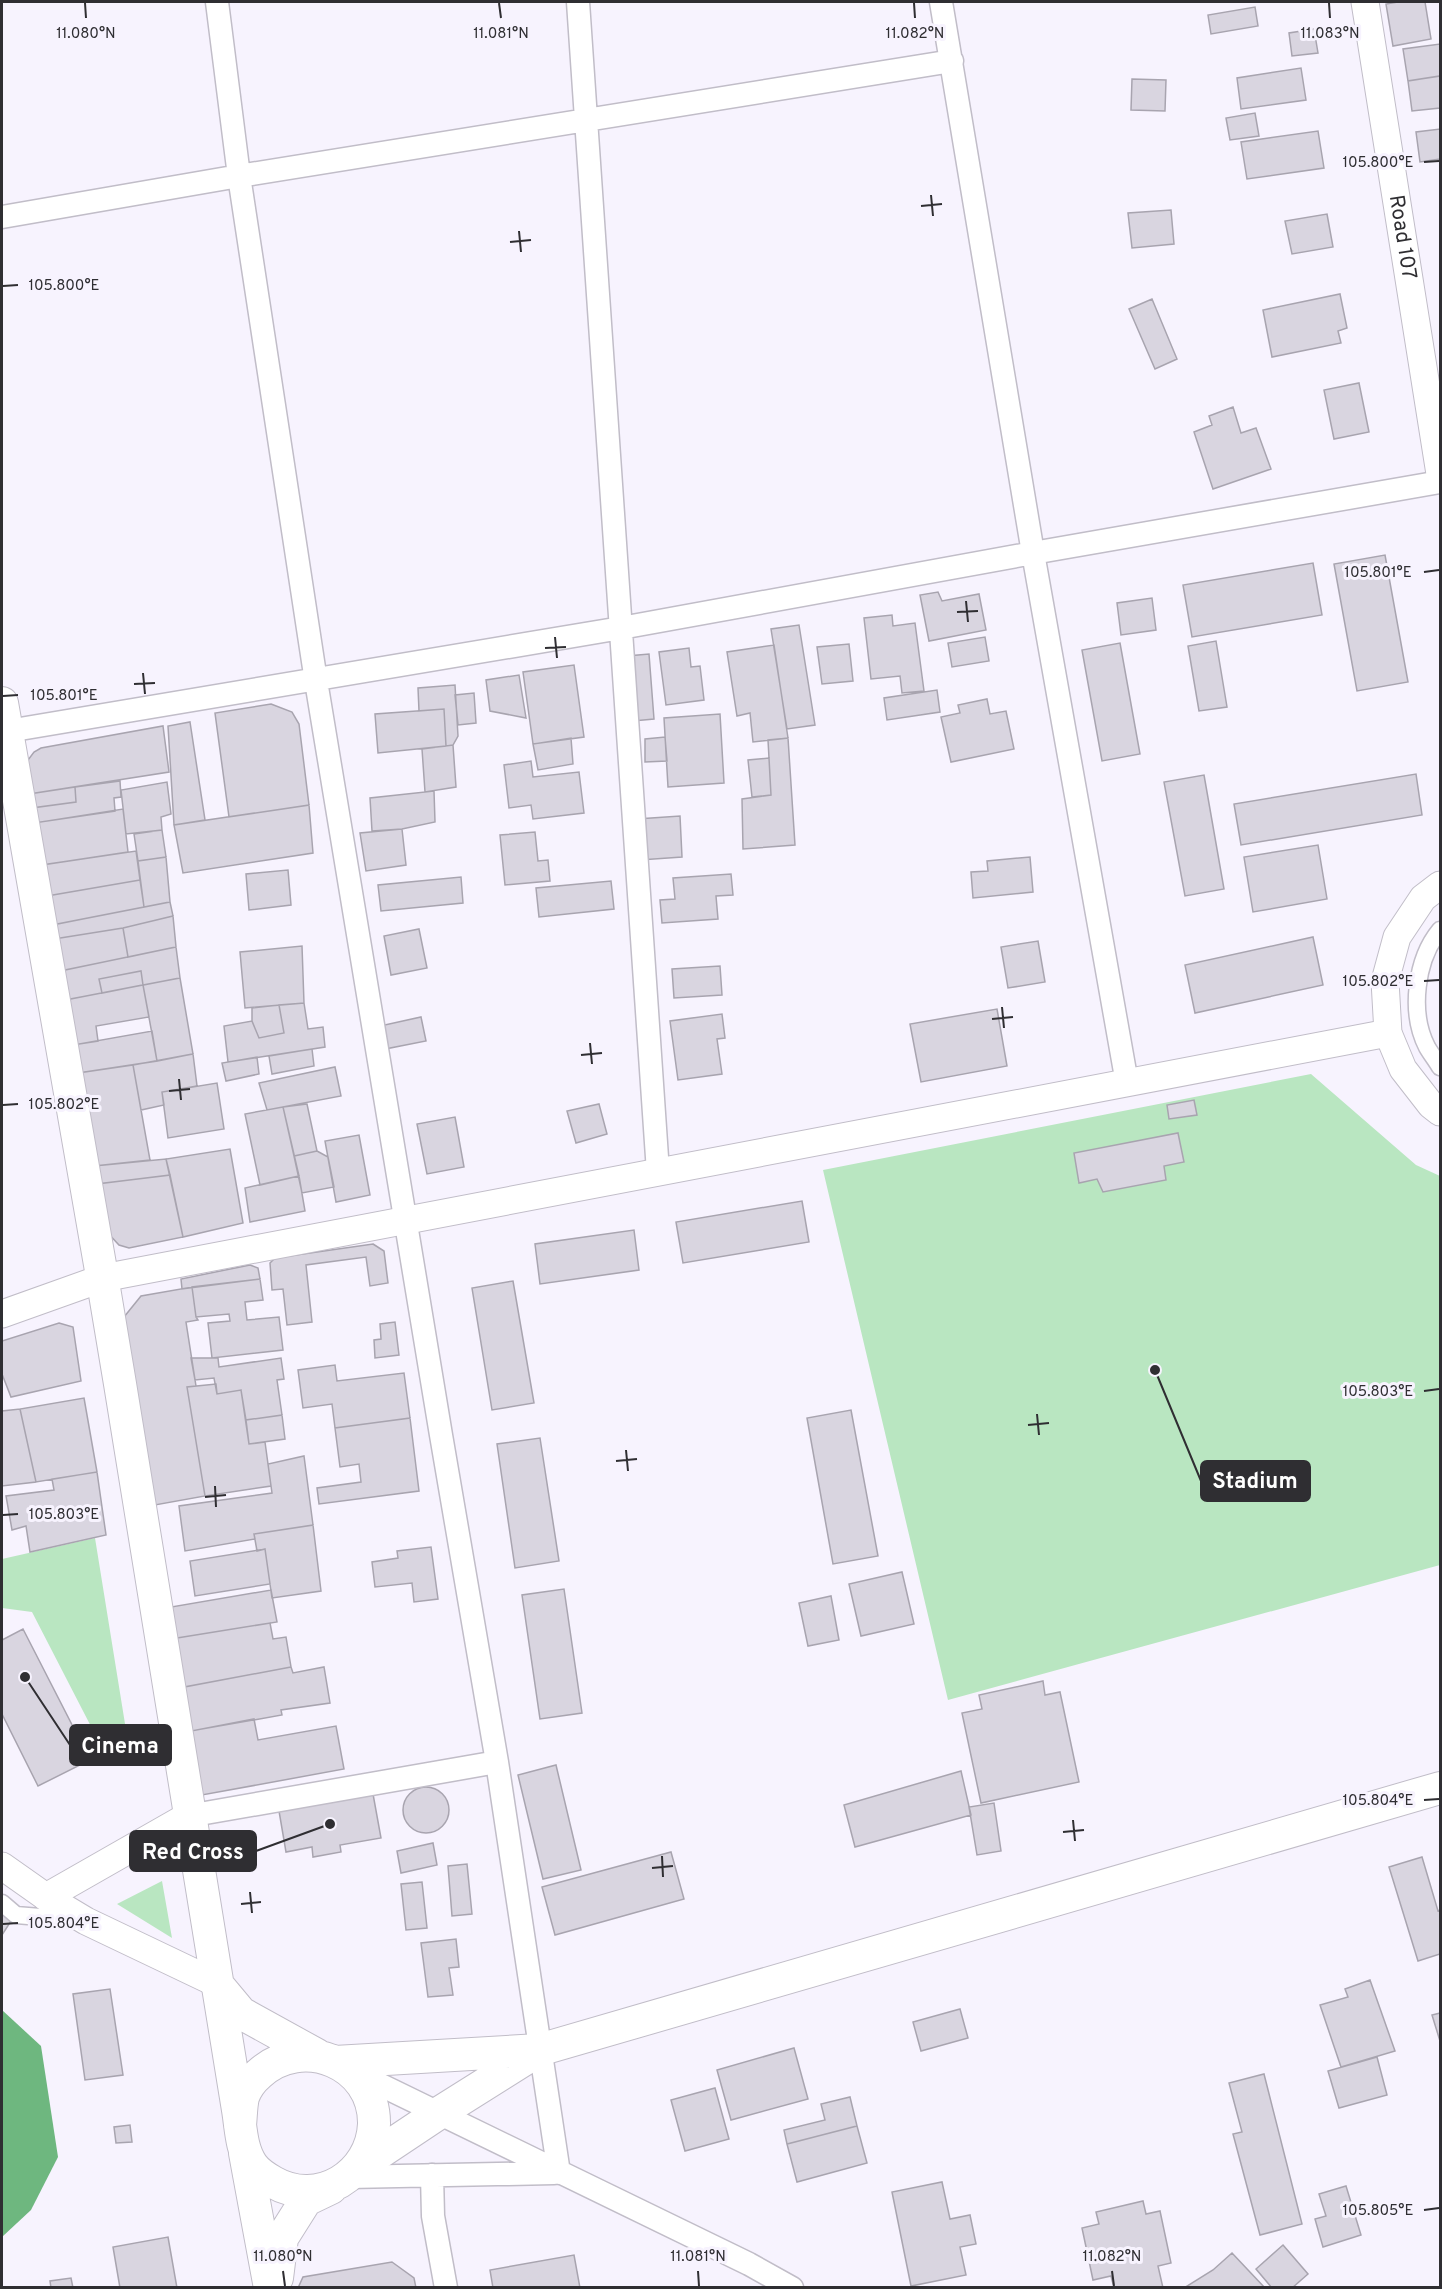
<svg xmlns="http://www.w3.org/2000/svg" width="1442" height="2289" font-family="Overpass,sans-serif">
	<style>
		.green { fill: #b9e6c1 }
		.water { fill: #6eb77f }
		.building { fill: #d9d5e0; stroke: #a8a4af; stroke-width: 1.5 }
		.lines { fill: none; stroke-linecap: round; stroke-linejoin: round }
		.pedestrian-casing { stroke: #c1bdc8; stroke-width: 19 }
		.minor-casing { stroke: #c1bdc8; stroke-width: 25 }
		.tertiary-casing { stroke: #c1bdc8; stroke-width: 29 }
		.secondary-casing { stroke: #c1bdc8; stroke-width: 34 }
		.pedestrian { stroke: #fff; stroke-width: 16 }
		.minor { stroke: #fff; stroke-width: 22 }
		.tertiary { stroke: #fff; stroke-width: 27 }
		.secondary { stroke: #fff; stroke-width: 32 }
		.ticks { fill: none; stroke: #2f2e32; stroke-width: 2 }
		.labels { text-anchor: middle; dominant-baseline: central; stroke-width: 6; stroke-linejoin: round; paint-order: stroke }
		.street-label { font-size: 21px; fill: #2f2e32; stroke: #f7f3fe }
		.ticks-label { font-size: 15px; text-anchor: middle; fill: #2f2e32; stroke: #f7f3fe; stroke-width: 6; stroke-linejoin: round; paint-order: stroke }
		.leader { fill: none; stroke: #2f2e32; stroke-width: 2 }
		.callout-dot { fill: #2f2e32; stroke: #f7f3fe; stroke-width: 2 }
		.callout { fill: #2f2e32; stroke: #2f2e32; stroke-width: 2 }
		.callout-label { font-size: 22px; text-anchor: middle; font-weight: bold; fill: #fff }
	</style>
	<rect width="100%" height="100%" fill="#f7f3fe"/>
	<!-- green -->
	<path class="green" d="M 1311,1074 L 1416,1165 L 1440,1176 L 1440,1565 L 948,1700 L 823,1170 Z
		M 95,1538 L 126,1730 L 99,1742 L 32,1612 L 2,1608 L 2,1559 Z
		M 162,1881 L 172,1938 L 117,1904 Z"/>
	<!-- water -->
	<path class="water" d="M 2,2010 L 41,2046 L 58,2157 L 31,2210 L 2,2237 Z"/>
	<!-- building -->
	<path class="building" d="M 1398,2 L 1425,2 L 1431,39 L 1393,46 L 1386,4 Z
		M 1255,7 L 1258,26 L 1211,34 L 1208,15 Z
		M 1314,29 L 1318,53 L 1292,56 L 1289,33 Z
		M 1440,44 L 1440,76 L 1408,81 L 1403,49 Z
		M 1301,68 L 1306,100 L 1241,109 L 1237,78 Z
		M 1440,76 L 1440,108 L 1412,111 L 1408,81 Z
		M 1132,79 L 1166,80 L 1165,111 L 1131,110 Z
		M 1255,113 L 1259,136 L 1230,140 L 1226,118 Z
		M 1440,129 L 1440,159 L 1420,162 L 1416,132 Z
		M 1318,131 L 1324,168 L 1247,179 L 1241,142 Z
		M 1171,210 L 1174,244 L 1132,248 L 1128,213 Z
		M 1327,214 L 1333,247 L 1292,254 L 1285,221 Z
		M 1340,294 L 1347,328 L 1338,331 L 1341,343 L 1272,357 L 1263,310 Z
		M 1152,299 L 1177,359 L 1155,369 L 1129,309 Z
		M 1359,383 L 1369,432 L 1334,439 L 1324,390 Z
		M 1233,407 L 1241,433 L 1256,428 L 1271,469 L 1213,489 L 1194,432 L 1212,425 L 1209,416 Z
		M 1385,555 L 1408,682 L 1357,691 L 1334,564 Z
		M 1313,563 L 1322,615 L 1192,637 L 1183,585 Z
		M 938,592 L 942,601 L 979,594 L 986,630 L 929,641 L 920,595 Z
		M 1152,598 L 1156,630 L 1121,635 L 1117,603 Z
		M 892,615 L 893,626 L 915,623 L 924,691 L 902,693 L 900,676 L 871,679 L 864,618 Z
		M 799,625 L 815,725 L 787,729 L 771,629 Z
		M 985,637 L 989,661 L 952,667 L 948,643 Z
		M 1216,641 L 1227,707 L 1199,711 L 1188,646 Z
		M 1120,643 L 1140,754 L 1102,761 L 1082,650 Z
		M 849,644 L 853,681 L 822,684 L 817,647 Z
		M 774,645 L 788,738 L 753,742 L 750,713 L 737,716 L 727,652 Z
		M 689,648 L 691,667 L 700,666 L 704,700 L 666,705 L 659,652 Z
		M 649,654 L 654,719 L 633,721 L 627,656 Z
		M 574,665 L 584,737 L 533,744 L 523,672 Z
		M 519,675 L 526,718 L 490,711 L 486,680 Z
		M 455,685 L 458,736 L 453,745 L 446,746 L 444,709 L 419,711 L 418,688 Z
		M 937,690 L 940,712 L 887,720 L 884,698 Z
		M 474,693 L 476,723 L 458,725 L 455,695 Z
		M 987,699 L 990,714 L 1006,711 L 1014,749 L 951,762 L 941,717 L 960,713 L 958,705 Z
		M 271,704 L 292,712 L 299,724 L 309,805 L 229,817 L 215,713 Z
		M 444,709 L 446,746 L 378,753 L 375,714 Z
		M 720,714 L 724,783 L 668,787 L 664,718 Z
		M 190,722 L 205,820 L 174,825 L 168,726 Z
		M 163,726 L 169,772 L 29,794 L 25,770 L 28,760 L 34,752 L 41,748 Z
		M 665,737 L 667,761 L 645,762 L 645,739 Z
		M 571,738 L 573,764 L 538,770 L 533,744 Z
		M 788,738 L 795,845 L 743,849 L 742,799 L 771,795 L 768,740 Z
		M 453,745 L 456,787 L 425,792 L 422,749 Z
		M 769,758 L 771,795 L 752,797 L 748,760 Z
		M 531,761 L 533,777 L 579,772 L 584,813 L 533,819 L 531,805 L 509,808 L 504,765 Z
		M 1416,774 L 1422,815 L 1241,845 L 1234,804 Z
		M 1204,775 L 1224,889 L 1185,896 L 1164,782 Z
		M 120,781 L 121,797 L 114,798 L 115,811 L 34,823 L 32,808 L 76,802 L 75,787 Z
		M 167,782 L 171,814 L 161,817 L 162,830 L 126,834 L 121,790 Z
		M 75,787 L 76,802 L 32,808 L 29,794 Z
		M 434,791 L 435,822 L 402,829 L 372,831 L 370,798 Z
		M 309,805 L 313,853 L 183,873 L 174,825 Z
		M 123,809 L 128,852 L 42,865 L 34,823 Z
		M 680,816 L 682,857 L 640,860 L 637,819 Z
		M 402,829 L 406,865 L 366,871 L 360,833 Z
		M 162,830 L 166,857 L 138,861 L 134,834 Z
		M 535,832 L 538,861 L 548,860 L 550,881 L 505,885 L 500,835 Z
		M 1318,845 L 1327,899 L 1253,912 L 1244,857 Z
		M 136,851 L 140,880 L 47,896 L 42,865 Z
		M 166,857 L 170,902 L 144,907 L 138,861 Z
		M 1030,857 L 1033,892 L 973,898 L 971,872 L 988,871 L 987,861 Z
		M 288,870 L 291,905 L 249,910 L 246,874 Z
		M 731,874 L 733,895 L 716,896 L 718,919 L 662,923 L 660,900 L 675,899 L 673,878 Z
		M 461,877 L 463,903 L 381,911 L 378,885 Z
		M 140,880 L 144,907 L 52,925 L 47,896 Z
		M 611,881 L 614,909 L 539,917 L 536,888 Z
		M 170,902 L 173,916 L 123,928 L 54,939 L 52,925 Z
		M 173,916 L 176,947 L 128,957 L 123,928 Z
		M 123,928 L 128,957 L 60,971 L 54,939 Z
		M 419,929 L 427,968 L 391,975 L 384,936 Z
		M 1313,937 L 1323,985 L 1195,1013 L 1185,965 Z
		M 1038,941 L 1045,982 L 1008,988 L 1001,947 Z
		M 302,946 L 304,1003 L 245,1008 L 240,952 Z
		M 176,947 L 180,978 L 143,985 L 141,971 L 99,979 L 102,993 L 65,1000 L 60,971 Z
		M 720,966 L 722,995 L 674,998 L 672,969 Z
		M 141,971 L 143,985 L 102,993 L 99,979 Z
		M 180,978 L 193,1054 L 157,1061 L 143,985 Z
		M 143,985 L 149,1017 L 96,1026 L 98,1041 L 73,1045 L 65,1000 Z
		M 304,1003 L 308,1029 L 323,1027 L 325,1047 L 228,1062 L 224,1026 L 252,1021 L 259,1038 L 284,1033 L 279,1005 Z
		M 279,1005 L 284,1033 L 259,1038 L 252,1021 L 252,1008 Z
		M 997,1009 L 1007,1066 L 921,1082 L 910,1024 Z
		M 722,1014 L 725,1038 L 717,1039 L 722,1074 L 678,1080 L 670,1021 Z
		M 421,1017 L 426,1041 L 385,1049 L 380,1026 Z
		M 152,1031 L 157,1061 L 78,1073 L 73,1045 Z
		M 312,1049 L 314,1066 L 272,1074 L 269,1056 Z
		M 193,1054 L 197,1086 L 162,1092 L 164,1105 L 141,1110 L 133,1065 Z
		M 257,1057 L 259,1074 L 226,1081 L 222,1063 Z
		M 133,1065 L 150,1160 L 94,1166 L 78,1073 Z
		M 335,1067 L 341,1096 L 267,1110 L 259,1083 Z
		M 217,1083 L 224,1129 L 168,1138 L 162,1092 Z
		M 1194,1100 L 1197,1115 L 1169,1119 L 1167,1105 Z
		M 307,1104 L 317,1151 L 294,1156 L 283,1107 Z
		M 599,1104 L 607,1134 L 576,1143 L 567,1111 Z
		M 283,1107 L 299,1176 L 260,1185 L 245,1114 Z
		M 455,1117 L 464,1167 L 427,1174 L 417,1124 Z
		M 1178,1133 L 1184,1162 L 1164,1166 L 1166,1180 L 1103,1192 L 1097,1179 L 1079,1183 L 1074,1153 Z
		M 359,1135 L 370,1195 L 336,1202 L 325,1141 Z
		M 230,1149 L 243,1223 L 183,1237 L 166,1159 Z
		M 317,1151 L 328,1157 L 334,1187 L 302,1193 L 294,1156 Z
		M 166,1159 L 170,1175 L 97,1184 L 94,1166 Z
		M 170,1175 L 183,1237 L 129,1248 L 119,1245 L 105,1230 L 97,1184 Z
		M 299,1176 L 305,1211 L 250,1222 L 245,1188 Z
		M 802,1201 L 809,1242 L 683,1263 L 676,1222 Z
		M 634,1230 L 639,1270 L 540,1284 L 535,1244 Z
		M 373,1244 L 384,1251 L 388,1283 L 370,1286 L 366,1257 L 306,1265 L 312,1322 L 287,1325 L 283,1289 L 272,1290 L 270,1263 L 275,1258 Z
		M 250,1265 L 258,1268 L 260,1279 L 182,1289 L 181,1279 Z
		M 260,1279 L 263,1300 L 245,1302 L 247,1320 L 279,1317 L 283,1350 L 212,1358 L 208,1323 L 230,1321 L 229,1314 L 196,1317 L 192,1287 Z
		M 513,1281 L 534,1403 L 492,1410 L 472,1288 Z
		M 192,1287 L 196,1317 L 198,1320 L 186,1322 L 196,1386 L 187,1387 L 205,1496 L 155,1505 L 124,1317 L 141,1296 Z
		M 395,1322 L 399,1355 L 375,1358 L 374,1340 L 381,1339 L 380,1324 Z
		M 59,1323 L 73,1327 L 81,1381 L 11,1397 L 2,1374 L 2,1341 Z
		M 191,1358 L 218,1358 L 219,1367 L 281,1358 L 284,1379 L 277,1380 L 282,1415 L 246,1420 L 241,1390 L 217,1394 L 214,1378 L 195,1380 Z
		M 335,1365 L 337,1381 L 404,1373 L 410,1418 L 335,1428 L 332,1404 L 303,1408 L 298,1370 Z
		M 216,1384 L 217,1394 L 241,1390 L 249,1444 L 265,1442 L 271,1486 L 205,1496 L 187,1387 Z
		M 84,1398 L 97,1472 L 36,1482 L 20,1409 Z
		M 20,1409 L 36,1482 L 2,1486 L 2,1411 Z
		M 851,1410 L 878,1556 L 833,1564 L 807,1418 Z
		M 282,1415 L 285,1439 L 249,1444 L 246,1420 Z
		M 410,1418 L 419,1491 L 319,1504 L 317,1488 L 361,1482 L 359,1464 L 340,1467 L 335,1428 Z
		M 540,1438 L 559,1561 L 515,1568 L 497,1444 Z
		M 304,1456 L 313,1525 L 254,1534 L 255,1539 L 185,1551 L 179,1506 L 272,1493 L 268,1464 Z
		M 97,1472 L 106,1535 L 30,1552 L 26,1526 L 12,1530 L 6,1496 L 54,1490 L 52,1479 Z
		M 313,1525 L 321,1591 L 272,1598 L 265,1549 L 257,1551 L 254,1534 Z
		M 431,1547 L 438,1599 L 414,1602 L 412,1583 L 375,1587 L 372,1562 L 398,1558 L 397,1551 Z
		M 265,1549 L 270,1584 L 195,1596 L 190,1561 Z
		M 902,1572 L 914,1624 L 861,1636 L 849,1584 Z
		M 564,1589 L 582,1713 L 540,1719 L 522,1595 Z
		M 271,1590 L 277,1622 L 177,1638 L 171,1607 Z
		M 831,1596 L 839,1640 L 808,1646 L 799,1603 Z
		M 270,1623 L 273,1639 L 286,1637 L 291,1667 L 184,1687 L 177,1638 Z
		M 23,1629 L 90,1760 L 38,1786 L 2,1714 L 2,1640 Z
		M 291,1667 L 293,1673 L 324,1667 L 330,1703 L 281,1710 L 282,1715 L 191,1731 L 184,1687 Z
		M 1043,1681 L 1045,1695 L 1060,1692 L 1079,1782 L 981,1803 L 962,1713 L 982,1709 L 979,1695 Z
		M 254,1719 L 258,1740 L 336,1726 L 344,1769 L 202,1795 L 191,1731 Z
		M 556,1765 L 581,1870 L 543,1879 L 518,1775 Z
		M 961,1771 L 971,1815 L 855,1847 L 844,1805 Z
		M403 1810a23 23 0 1 1 46 0a23 23 0 1 1-46 0Z
		M 373,1794 L 381,1838 L 340,1845 L 341,1852 L 313,1857 L 312,1847 L 286,1852 L 279,1811 Z
		M 994,1803 L 1001,1851 L 977,1855 L 969,1807 Z
		M 433,1843 L 437,1865 L 401,1873 L 397,1851 Z
		M 671,1852 L 684,1899 L 555,1935 L 542,1887 Z
		M 1422,1857 L 1438,1911 L 1440,1910 L 1440,1954 L 1418,1961 L 1389,1867 Z
		M 467,1864 L 472,1914 L 452,1916 L 448,1866 Z
		M 422,1882 L 427,1928 L 406,1930 L 401,1884 Z
		M 2,1910 L 13,1918 L 2,1935 Z
		M 456,1939 L 459,1967 L 449,1968 L 453,1995 L 428,1997 L 421,1943 Z
		M 1370,1980 L 1395,2051 L 1341,2067 L 1320,2005 L 1348,1997 L 1345,1989 Z
		M 110,1989 L 123,2075 L 85,2080 L 73,1994 Z
		M 960,2009 L 968,2038 L 921,2051 L 913,2022 Z
		M 1440,2013 L 1440,2041 L 1432,2015 Z
		M 794,2048 L 808,2099 L 731,2120 L 717,2070 Z
		M 1377,2057 L 1387,2095 L 1339,2108 L 1328,2071 Z
		M 1264,2074 L 1302,2224 L 1260,2235 L 1233,2134 L 1242,2132 L 1229,2083 Z
		M 715,2088 L 729,2139 L 685,2151 L 671,2100 Z
		M 850,2097 L 857,2126 L 787,2144 L 784,2130 L 825,2120 L 821,2104 Z
		M 130,2125 L 132,2142 L 116,2143 L 114,2127 Z
		M 857,2126 L 867,2163 L 797,2182 L 787,2144 Z
		M 942,2182 L 950,2219 L 970,2215 L 976,2244 L 960,2247 L 966,2275 L 911,2286 L 892,2192 Z
		M 1346,2186 L 1361,2235 L 1323,2247 L 1315,2219 L 1326,2216 L 1319,2194 Z
		M 1143,2201 L 1146,2214 L 1160,2211 L 1171,2263 L 1158,2266 L 1163,2288 L 1114,2288 L 1111,2276 L 1093,2280 L 1082,2228 L 1099,2224 L 1096,2212 Z
		M 168,2237 L 177,2288 L 120,2288 L 113,2247 Z
		M 1283,2245 L 1308,2274 L 1292,2288 L 1272,2288 L 1256,2269 Z
		M 1232,2253 L 1265,2288 L 1184,2288 L 1213,2270 Z
		M 574,2255 L 580,2288 L 493,2288 L 490,2270 Z
		M 392,2262 L 414,2278 L 416,2288 L 298,2288 L 303,2277 Z
		M 71,2278 L 73,2288 L 51,2288 L 50,2281 Z"/>
	<g class="lines">
		<!-- pedestrian casing -->
		<g class="pedestrian-casing">
			<path id="pedestrian" d="M 1440,930 C 1416,959 1409,1012 1427,1047 C 1431,1054 1436,1060 1440,1067
				M 2,1903 L 16,1915 L 77,1920"/>
		</g>
		<!-- minor casing -->
		<g class="minor-casing">
			<path id="minor" d="M 217,2 L 239,176 L 316,681 L 441,1435 L 497,1762 L 559,2173
				M 578,2 L 658,1172
				M 941,2 L 1033,553 L 1127,1083
				M 2,217 L 239,176 L 952,61
				M 2,732 L 621,628 L 1033,553 L 1440,482
				M 188,1816 L 497,1762
				M 352,2071 L 749,2264 L 792,2288
				M 432,2175 L 433,2216 L 446,2288
				M 349,2177 L 554,2173"/>
		</g>
		<!-- tertiary casing -->
		<g class="tertiary-casing">
			<g id="tertiary">
				<path id="s1" d="M 1365,2 L 1440,474"/>
				<path d="M 1440,885 L 1423,898 L 1397,937 L 1385,981 L 1388,1033 L 1403,1069 L 1431,1105 L 1440,1112"/>
				<path d="M 2,1314 L 103,1278 L 1388,1033"/>
				<path d="M 2,1866 L 46,1897 L 86,1921 L 216,1983"/>
				<path d="M 46,1897 L 188,1816"/>
			</g>
		</g>
		<!-- secondary casing -->
		<g class="secondary-casing">
			<path id="secondary" d="M 2,703 C 34,894 70,1085 102,1276 C 149,1554 191,1833 238,2110 C 241,2128 241,2149 252,2165 C 257,2172 266,2178 273,2182 C 318,2208 372,2175 374,2124 C 375,2063 302,2034 259,2074 C 252,2080 246,2088 243,2097 C 241,2105 241,2116 240,2125
				M 216,1983 L 241,2013 L 317,2055
				M 335,2062 L 539,2050 L 1440,1788
				M 245,2153 L 270,2288
				M 358,2167 L 439,2113 L 536,2052
				M 277,2278 L 282,2238 L 306,2200 L 331,2188"/>
		</g>
		<!-- pedestrian -->
		<use href="#pedestrian" class="pedestrian"/>
		<!-- minor -->
		<use href="#minor" class="minor"/>
		<!-- tertiary -->
		<use href="#tertiary" class="tertiary"/>
		<!-- secondary -->
		<use href="#secondary" class="secondary"/>
	</g>
	<!-- ticks -->
	<path class="ticks" d="M 85,3 L 86,18M 499,3 L 501,18M 914,3 L 915,18M 1329,3 L 1330,18M 1424,162 L 1439,161M 931,195 L 933,216M 921,206 L 942,204M 519,231 L 521,252M 510,242 L 531,240M 3,286 L 18,285M 1424,572 L 1439,570M 966,601 L 968,622M 957,612 L 978,611M 555,637 L 557,658M 545,648 L 566,647M 143,673 L 145,694M 134,684 L 155,683M 3,696 L 18,695M 1424,981 L 1439,980M 1002,1007 L 1004,1028M 992,1019 L 1013,1017M 590,1043 L 592,1064M 581,1055 L 602,1053M 179,1079 L 181,1100M 169,1091 L 190,1089M 3,1105 L 18,1104M 1424,1391 L 1439,1389M 1037,1414 L 1039,1435M 1028,1425 L 1049,1423M 626,1450 L 628,1471M 616,1461 L 637,1459M 215,1486 L 216,1507M 205,1497 L 226,1495M 3,1515 L 18,1514M 1424,1800 L 1439,1799M 1073,1820 L 1075,1841M 1063,1832 L 1084,1830M 662,1856 L 663,1877M 652,1868 L 673,1866M 250,1892 L 252,1913M 241,1904 L 261,1902M 3,1924 L 18,1923M 1424,2210 L 1439,2208M 283,2271 L 285,2286M 698,2271 L 699,2286M 1112,2271 L 1114,2286"/>
	<g class="labels">
		<!-- street labels -->
		<g class="street-label">
			<text stroke="none"><textPath href="#s1" startOffset="238">Road 107</textPath></text>
		</g>
	</g>
	<g class="ticks-label">
		<text x="86" y="38">11.080°N</text>
		<text x="501" y="38">11.081°N</text>
		<text x="915" y="38">11.082°N</text>
		<text x="1330" y="38">11.083°N</text>
		<text x="1378" y="167">105.800°E</text>
		<text x="64" y="290">105.800°E</text>
		<text x="1378" y="577">105.801°E</text>
		<text x="64" y="700">105.801°E</text>
		<text x="1378" y="986">105.802°E</text>
		<text x="64" y="1109">105.802°E</text>
		<text x="1378" y="1396">105.803°E</text>
		<text x="64" y="1519">105.803°E</text>
		<text x="1378" y="1805">105.804°E</text>
		<text x="64" y="1928">105.804°E</text>
		<text x="1378" y="2215">105.805°E</text>
		<text x="283" y="2261">11.080°N</text>
		<text x="698" y="2261">11.081°N</text>
		<text x="1112" y="2261">11.082°N</text>
	</g>
	<!-- callouts -->
	<path class="leader" d="M1155 1370L1201 1481M25 1677L70 1745M330 1824L256 1851"/>
	<g class="callout-dot">
		<circle cx="1155" cy="1370" r="6"/>
		<circle cx="25" cy="1677" r="6"/>
		<circle cx="330" cy="1824" r="6"/>
	</g>
	<g class="callout">
		<rect x="1201" y="1461" width="109" height="40" rx="6"/>
		<rect x="70" y="1725" width="101" height="40" rx="6"/>
		<rect x="130" y="1831" width="126" height="40" rx="6"/>
	</g>
	<g class="callout-label">
		<text x="1255" y="1488">Stadium</text>
		<text x="120" y="1753">Cinema</text>
		<text x="193" y="1859">Red Cross</text>
	</g>
	<!-- border -->
	<rect width="1442" height="2289" fill="none" stroke="#2f2e32" stroke-width="6"/>
</svg>
